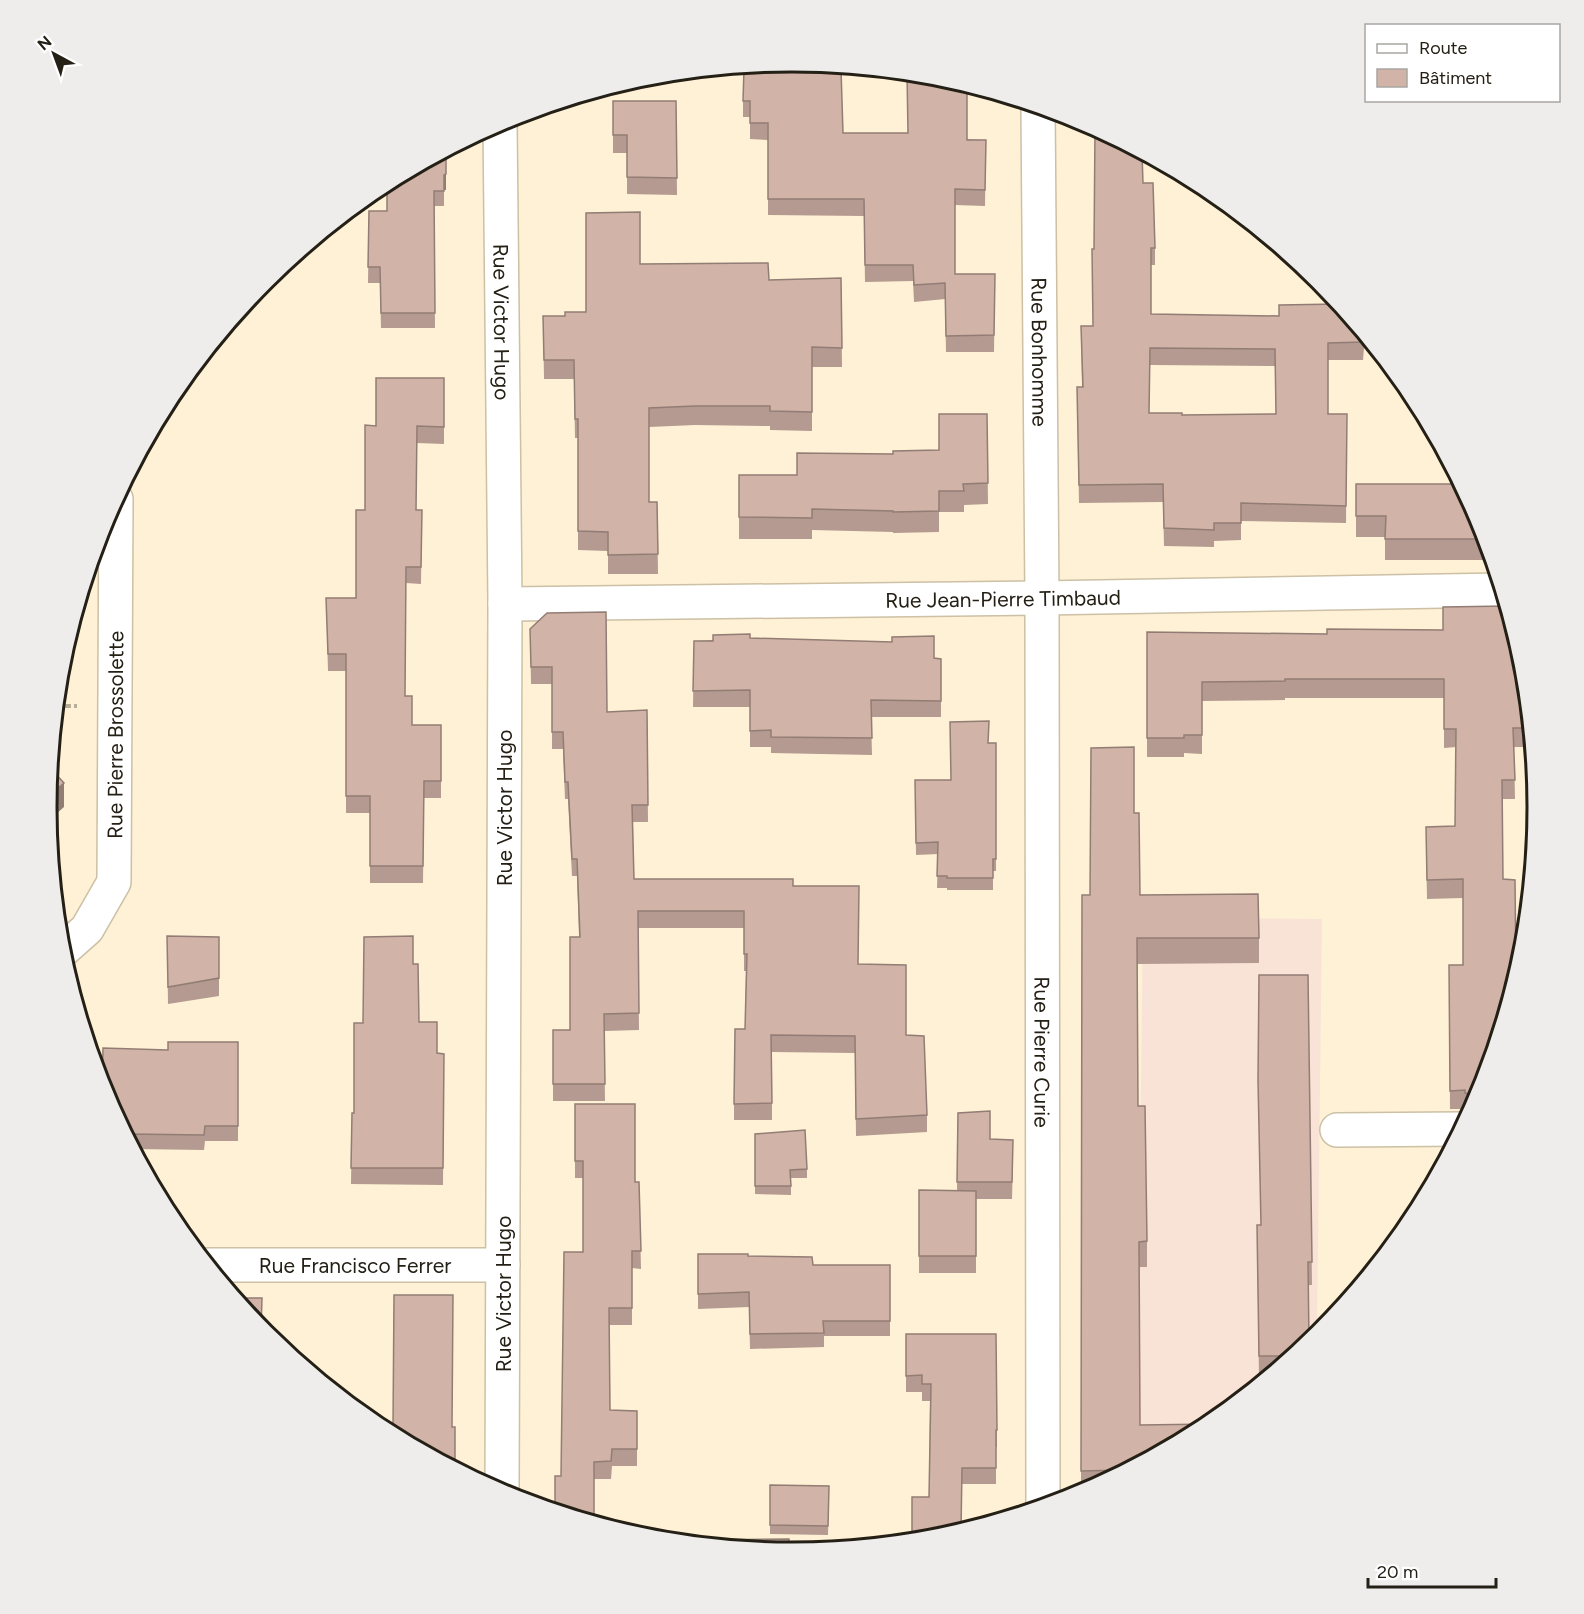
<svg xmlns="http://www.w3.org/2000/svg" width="1584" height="1614" font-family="Figtree,sans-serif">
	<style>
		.education { fill: #f9e3d6 }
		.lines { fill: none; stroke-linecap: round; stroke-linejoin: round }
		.minor-casing { stroke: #ccc0a5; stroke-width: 36 }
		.path { stroke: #b9af98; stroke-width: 4; stroke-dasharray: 6 3; stroke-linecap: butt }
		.minor { stroke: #fff; stroke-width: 33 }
		.wall { fill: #b49a90; fill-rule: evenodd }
		.shaded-wall { fill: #927d75 }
		.building { fill: #d1b3a7; stroke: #927d75; stroke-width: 1.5; fill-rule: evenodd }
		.labels { text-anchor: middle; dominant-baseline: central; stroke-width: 4.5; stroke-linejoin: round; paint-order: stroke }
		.street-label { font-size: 21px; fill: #252016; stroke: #fff }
		.rim { fill: none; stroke: #252016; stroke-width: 3 }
	</style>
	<rect width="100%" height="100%" fill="#fef1d5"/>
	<!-- education -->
	<path class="education" d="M 1143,917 L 1322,919 L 1317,1336 L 1206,1427 L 1136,1464 Z"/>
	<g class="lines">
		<!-- minor casing -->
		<g class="minor-casing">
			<g id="minor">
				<path id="s1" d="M 1038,106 L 1042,598 L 1043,1506"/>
				<path id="s2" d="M 500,122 L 505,604 L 502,1494"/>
				<path id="s3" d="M 505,604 L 1042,598 L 1501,590"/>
				<path id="s4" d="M 61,952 L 87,929 L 114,882 L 116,499"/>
				<path d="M 1337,1130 L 1461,1129"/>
				<path id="s5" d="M 208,1265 L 503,1265"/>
			</g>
		</g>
		<!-- path -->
		<path class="path" d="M 56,706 L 77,706"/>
		<!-- minor -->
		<use href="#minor" class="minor"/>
	</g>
	<!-- wall -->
	<path class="wall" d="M 825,70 L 843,133 L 986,140 L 985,206 L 955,205 L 955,274 L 995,274 L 994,352 L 946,352 L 945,299 L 914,302 L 913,281 L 865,282 L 864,216 L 768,215 L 768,140 L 750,139 L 750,117 L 743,117 L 743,101 Z
		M 613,101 L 676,101 L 677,195 L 627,194 L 627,153 L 613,153 Z
		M 387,182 L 446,190 L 444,190 L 444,206 L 434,206 L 435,328 L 381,328 L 380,283 L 368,283 L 369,211 L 387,211 Z
		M 1143,183 L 1155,248 L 1155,265 L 1151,265 L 1151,314 L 1279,316 L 1339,304 L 1364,335 L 1363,360 L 1328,360 L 1328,414 L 1347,414 L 1346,523 L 1241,521 L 1241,540 L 1214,541 L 1214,547 L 1164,546 L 1163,502 L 1079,503 L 1077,387 L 1082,387 L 1081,326 L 1093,326 L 1094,249 ZM 1150,365 L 1275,366 L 1276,414 L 1182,415 L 1149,413 Z
		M 640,264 L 769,280 L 841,278 L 842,367 L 812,367 L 812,431 L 770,430 L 770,426 L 695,425 L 649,427 L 649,502 L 657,502 L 658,574 L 608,574 L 608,551 L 578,550 L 578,438 L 575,438 L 574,379 L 544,379 L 543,316 L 565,316 L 586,312 Z
		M 444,378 L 444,444 L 417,443 L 416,510 L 422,510 L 421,584 L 406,583 L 405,696 L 412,725 L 441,725 L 441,798 L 424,798 L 423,883 L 370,883 L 370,813 L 346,813 L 346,671 L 328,671 L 326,598 L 356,598 L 365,510 L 376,426 Z
		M 987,414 L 988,504 L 964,505 L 964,512 L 939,512 L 939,532 L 893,533 L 893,532 L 812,530 L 812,539 L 739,539 L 739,475 L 797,475 L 893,454 L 939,450 Z
		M 1356,484 L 1481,522 L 1492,560 L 1385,560 L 1385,537 L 1356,537 Z
		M 530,629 L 607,712 L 647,710 L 648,822 L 633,822 L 634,879 L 793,886 L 858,964 L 906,1035 L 927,1115 L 927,1132 L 856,1136 L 855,1053 L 772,1052 L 772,1120 L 734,1120 L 734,1104 L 745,1029 L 746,971 L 744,971 L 744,928 L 638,928 L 639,1030 L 604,1031 L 605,1101 L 553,1101 L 553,1030 L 570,1030 L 579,937 L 577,876 L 572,876 L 568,799 L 565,799 L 563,749 L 552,749 L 552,684 L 531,684 Z
		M 1147,632 L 1523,662 L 1532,747 L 1514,747 L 1515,799 L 1502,799 L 1503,879 L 1516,977 L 1481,1093 L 1470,1113 L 1465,1111 L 1465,1109 L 1450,1109 L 1449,965 L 1463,965 L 1463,898 L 1427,899 L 1426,845 L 1455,826 L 1456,747 L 1444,748 L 1444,698 L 1285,698 L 1285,700 L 1202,701 L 1202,754 L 1184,753 L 1184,757 L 1147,757 Z
		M 750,638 L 892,642 L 934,658 L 941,659 L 941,717 L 871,717 L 872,755 L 771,753 L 771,747 L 750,747 L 750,707 L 693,707 L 694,641 Z
		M 989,743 L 996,743 L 996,871 L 993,871 L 993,890 L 947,890 L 947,888 L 937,888 L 938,854 L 916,855 L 915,780 L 951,780 Z
		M 1134,813 L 1140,895 L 1259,938 L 1259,963 L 1137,964 L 1138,1106 L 1147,1241 L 1147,1267 L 1139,1267 L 1140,1425 L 1206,1427 L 1081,1494 L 1082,895 L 1090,895 Z
		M 167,936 L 219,937 L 219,996 L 168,1004 Z
		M 413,964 L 419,1022 L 437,1053 L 444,1054 L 443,1185 L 351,1184 L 352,1113 L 354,1113 Z
		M 1308,975 L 1312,1285 L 1308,1285 L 1309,1342 L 1265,1379 L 1259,1379 L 1257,1225 L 1261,1225 Z
		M 238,1042 L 238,1141 L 205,1141 L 204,1150 L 134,1149 L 103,1092 L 168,1050 Z
		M 575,1104 L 635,1182 L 639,1182 L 641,1269 L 632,1268 L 632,1325 L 609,1325 L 610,1410 L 637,1411 L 637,1466 L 612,1466 L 611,1479 L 594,1479 L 583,1252 L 583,1178 L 575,1178 Z
		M 958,1113 L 1013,1157 L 1012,1199 L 976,1199 L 976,1273 L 919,1273 L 919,1190 L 957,1191 Z
		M 755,1134 L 807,1169 L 807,1178 L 791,1178 L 791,1195 L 755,1194 Z
		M 698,1254 L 748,1256 L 813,1265 L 890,1265 L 890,1336 L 824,1336 L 824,1347 L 750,1349 L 749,1307 L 698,1309 Z
		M 906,1334 L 996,1334 L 997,1447 L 996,1447 L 996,1484 L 962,1484 L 929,1497 L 930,1401 L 922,1401 L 922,1392 L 906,1392 Z
		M 770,1485 L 829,1486 L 828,1535 L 770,1534 Z"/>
	<!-- shaded-wall -->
	<path class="shaded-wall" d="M 446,174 L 446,190 L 444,190 L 444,206 L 444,175 Z
		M 1364,334 L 1364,335 L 1363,360 L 1363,342 Z
		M 64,783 L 64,807 L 48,821 L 46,807 L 47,797 Z"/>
	<!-- building -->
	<path class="building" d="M 825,66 L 825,70 L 841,69 L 843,133 L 908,133 L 907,73 L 938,76 L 967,85 L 967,140 L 986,140 L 985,190 L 955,189 L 955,274 L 995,274 L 994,335 L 946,336 L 945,283 L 914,285 L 913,265 L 865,265 L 864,199 L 768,199 L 768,123 L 750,123 L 750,101 L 743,101 L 744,68 Z
		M 613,101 L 676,101 L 677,178 L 627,177 L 627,135 L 613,135 Z
		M 1095,128 L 1142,153 L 1143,183 L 1153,183 L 1155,248 L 1151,248 L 1151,314 L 1279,316 L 1279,305 L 1339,304 L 1364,334 L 1363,342 L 1328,343 L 1328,414 L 1347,414 L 1346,506 L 1241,503 L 1241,523 L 1214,523 L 1214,530 L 1164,528 L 1163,484 L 1079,485 L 1077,387 L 1083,387 L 1081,326 L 1093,326 L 1092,249 L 1094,249 ZM 1150,348 L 1275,349 L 1276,414 L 1182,415 L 1182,413 L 1149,413 Z
		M 446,151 L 446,174 L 444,175 L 444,191 L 434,191 L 435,313 L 381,313 L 380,267 L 368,267 L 369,211 L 387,211 L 387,182 Z
		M 640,212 L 640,264 L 768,263 L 769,280 L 841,278 L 842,348 L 812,347 L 812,412 L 770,411 L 770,406 L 695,406 L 649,408 L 649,502 L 657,502 L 658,554 L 608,555 L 608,532 L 578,531 L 578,419 L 575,419 L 574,360 L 544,360 L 543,316 L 565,316 L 565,312 L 586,312 L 586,213 Z
		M 376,378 L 444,378 L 444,427 L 417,426 L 416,510 L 422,510 L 421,567 L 406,567 L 405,696 L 412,696 L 412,725 L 441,725 L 441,781 L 424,781 L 423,866 L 370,866 L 370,796 L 346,796 L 346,654 L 328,654 L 326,598 L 356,598 L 356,510 L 365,510 L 365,425 L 376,426 Z
		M 939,414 L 987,414 L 988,483 L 963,484 L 964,491 L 939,491 L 939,511 L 893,512 L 893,511 L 812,509 L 812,518 L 739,517 L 739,475 L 797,475 L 797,453 L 893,454 L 893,451 L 939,450 Z
		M 1454,471 L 1481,522 L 1486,539 L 1385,539 L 1386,516 L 1356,516 L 1356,484 L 1454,484 Z
		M 1506,606 L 1523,662 L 1530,728 L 1513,728 L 1515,780 L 1502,780 L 1503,879 L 1515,880 L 1516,977 L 1513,987 L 1511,987 L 1510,995 L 1481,1093 L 1477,1100 L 1471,1094 L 1465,1093 L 1465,1090 L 1450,1091 L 1449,965 L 1463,965 L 1463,879 L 1427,880 L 1426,827 L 1455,826 L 1456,729 L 1444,729 L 1444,679 L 1285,679 L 1285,681 L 1202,682 L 1202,735 L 1184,735 L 1184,738 L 1147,738 L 1147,632 L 1327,634 L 1327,629 L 1443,630 L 1443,607 Z
		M 606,612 L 607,712 L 647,710 L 648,805 L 632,805 L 634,879 L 793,879 L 793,886 L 859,886 L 858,964 L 906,965 L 906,1035 L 924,1036 L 927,1115 L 856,1119 L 855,1036 L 771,1035 L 772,1103 L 734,1104 L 735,1029 L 745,1029 L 747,954 L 744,954 L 744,911 L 638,911 L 639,1013 L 604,1014 L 605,1084 L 553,1084 L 553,1030 L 570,1030 L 570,937 L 580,937 L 577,859 L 572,859 L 568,782 L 565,782 L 563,732 L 552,732 L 552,667 L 531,667 L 530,629 L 547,613 Z
		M 750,634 L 750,638 L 892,642 L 892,637 L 934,636 L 934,658 L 941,659 L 941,701 L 871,700 L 872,738 L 771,737 L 771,730 L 750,731 L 750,690 L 693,691 L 694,641 L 713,641 L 713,635 Z
		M 989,721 L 988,743 L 996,743 L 996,859 L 993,859 L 993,878 L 947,878 L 947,876 L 937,876 L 938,842 L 916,843 L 915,780 L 951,780 L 950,722 Z
		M 1134,747 L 1134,813 L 1139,813 L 1140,895 L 1258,894 L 1259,938 L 1137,938 L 1138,1106 L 1145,1106 L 1147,1241 L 1139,1242 L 1140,1425 L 1210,1424 L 1206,1427 L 1125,1470 L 1081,1471 L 1082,895 L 1090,895 L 1091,748 Z
		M 50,768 L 64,783 L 47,797 Z
		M 167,936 L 219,937 L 219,978 L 168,987 Z
		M 413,936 L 413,964 L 418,964 L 419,1022 L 437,1022 L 437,1053 L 444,1054 L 443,1168 L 351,1168 L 352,1113 L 354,1113 L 354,1023 L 363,1023 L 364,937 Z
		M 1259,975 L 1308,975 L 1312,1262 L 1308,1262 L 1309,1342 L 1293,1356 L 1259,1356 L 1257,1225 L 1261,1225 L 1258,1080 Z
		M 168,1042 L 238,1042 L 238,1126 L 205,1126 L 204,1135 L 129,1134 L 129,1141 L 102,1089 L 103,1048 L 168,1050 Z
		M 575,1104 L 635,1104 L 635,1182 L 639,1182 L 641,1251 L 632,1251 L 632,1308 L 609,1308 L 610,1410 L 637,1411 L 637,1449 L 612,1449 L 611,1461 L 594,1462 L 594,1522 L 555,1510 L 555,1476 L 561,1476 L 564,1252 L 583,1252 L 583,1161 L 575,1161 Z
		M 990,1111 L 990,1139 L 1013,1140 L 1012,1182 L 957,1182 L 958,1113 Z
		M 805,1130 L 807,1169 L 790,1170 L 791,1186 L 755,1186 L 755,1134 Z
		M 919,1190 L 976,1191 L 976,1256 L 919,1256 Z
		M 698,1254 L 748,1254 L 748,1256 L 812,1257 L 813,1265 L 890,1265 L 890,1321 L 823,1321 L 824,1333 L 750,1334 L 749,1292 L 698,1294 Z
		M 394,1295 L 453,1295 L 452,1427 L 455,1427 L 455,1468 L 381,1428 L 381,1427 L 393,1427 Z
		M 235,1298 L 262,1298 L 261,1330 Z
		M 906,1334 L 996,1334 L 997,1430 L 996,1430 L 996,1468 L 962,1468 L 961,1531 L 937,1538 L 912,1541 L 912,1497 L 929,1497 L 931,1384 L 922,1384 L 922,1375 L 906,1376 Z
		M 770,1485 L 829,1486 L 828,1526 L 770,1525 Z
		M 789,1539 L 789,1552 L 708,1544 L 708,1540 Z"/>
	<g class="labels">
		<!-- street labels -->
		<g class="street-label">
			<text stroke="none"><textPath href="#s2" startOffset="200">Rue Victor Hugo</textPath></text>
			<text stroke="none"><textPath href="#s1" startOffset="246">Rue Bonhomme</textPath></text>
			<text stroke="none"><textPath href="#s3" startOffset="498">Rue Jean-Pierre Timbaud</textPath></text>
			<text stroke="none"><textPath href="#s4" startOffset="236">Rue Pierre Brossolette</textPath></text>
			<text transform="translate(504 808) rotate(-90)">Rue Victor Hugo</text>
			<text stroke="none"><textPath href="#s1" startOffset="946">Rue Pierre Curie</textPath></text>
			<text stroke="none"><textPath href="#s5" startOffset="147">Rue Francisco Ferrer</textPath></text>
			<text transform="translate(503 1294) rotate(-90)">Rue Victor Hugo</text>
		</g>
	</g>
	<!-- crop -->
	<path d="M0 0H1584V1614H0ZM57 807a735 735 0 1 1 1470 0a735 735 0 1 1-1470 0Z" fill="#eeedec" fill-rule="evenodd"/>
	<path class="rim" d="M57 807a735 735 0 1 1 1470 0a735 735 0 1 1-1470 0Z"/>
	<!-- legend -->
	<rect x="1365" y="24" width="195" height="78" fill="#ffffff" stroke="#a8a6a2" stroke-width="1.5"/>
	<rect x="1377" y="44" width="30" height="9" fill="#ffffff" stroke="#a8a6a2" stroke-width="1.5"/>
	<text x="1419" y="54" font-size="18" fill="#252016">Route</text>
	<rect x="1377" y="69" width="30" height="18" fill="#d1b3a7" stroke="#a8a6a2" stroke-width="1.5"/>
	<text x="1419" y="84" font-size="18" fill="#252016">Bâtiment</text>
	<!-- north arrow -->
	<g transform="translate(54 54) rotate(319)" stroke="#ffffff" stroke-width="4.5" paint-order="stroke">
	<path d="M0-4.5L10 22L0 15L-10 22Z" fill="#252016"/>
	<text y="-9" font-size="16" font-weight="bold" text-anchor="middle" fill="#252016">N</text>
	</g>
	<!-- scale -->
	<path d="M1368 1578v9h128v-9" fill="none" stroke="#252016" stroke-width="3"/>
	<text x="1377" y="1578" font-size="18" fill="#252016" stroke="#ffffff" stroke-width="4.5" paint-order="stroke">20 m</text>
</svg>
